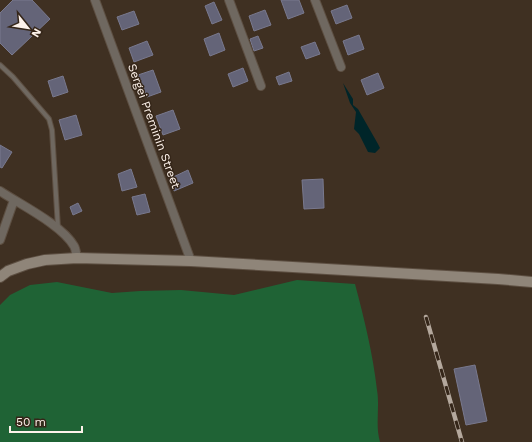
<svg xmlns="http://www.w3.org/2000/svg" width="532" height="442" font-family="'Work Sans',sans-serif">
	<style>
		.green { fill: #1f6335 }
		.water { fill: #002529 }
		.building { fill: #646478; stroke: #79798e }
		.lines { fill: none; stroke-linecap: round; stroke-linejoin: round }
		.lane-casing { stroke: #5d4f42; stroke-width: 6 }
		.street-casing { stroke: #5d4f42; stroke-width: 10 }
		.secondary-casing { stroke: #5d4f42; stroke-width: 12 }
		.lane { stroke: #6f6860; stroke-width: 4 }
		.street { stroke: #6f6860; stroke-width: 8 }
		.secondary { stroke: #8f8579; stroke-width: 10 }
		.rail-casing { stroke: #b4a89d; stroke-width: 4.5 }
		.rail { stroke: #352619; stroke-width: 3; stroke-dasharray: 9; stroke-linecap: butt }
		.labels { text-anchor: middle; dominant-baseline: central; stroke-width: 3; stroke-linejoin: round; paint-order: stroke }
		.street-label { font-size: 12px; fill: #fdf2ea; stroke: #352619 }
	</style>
	<rect width="100%" height="100%" fill="#3f3022"/>
	<!-- green -->
	<path class="green" d="M 297,280 L 355,284 C 364,318 373,354 377,390 C 380,407 375,425 380,442 L 0,442 L 0,305 L 10,295 L 30,285 L 57,282 L 112,293 L 140,291 L 181,290 L 234,295 Z"/>
	<!-- water -->
	<path class="water" d="M 343,83 L 353,99 L 353,105 L 358,109 L 378,144 L 380,148 L 375,153 L 368,152 L 359,134 L 354,129 L 356,112 L 350,103 Z"/>
	<!-- building -->
	<path class="building" d="M 13,0 L 32,0 L 50,19 L 12,55 L 0,43 L 0,13 Z
		M 281,0 L 299,0 L 304,13 L 288,19 Z
		M 214,2 L 222,20 L 212,24 L 205,6 Z
		M 347,5 L 352,18 L 336,24 L 331,11 Z
		M 265,10 L 271,25 L 254,31 L 249,16 Z
		M 134,11 L 139,24 L 122,30 L 117,17 Z
		M 219,33 L 225,50 L 210,56 L 204,39 Z
		M 359,35 L 364,49 L 348,55 L 343,41 Z
		M 258,36 L 263,48 L 254,51 L 250,39 Z
		M 147,41 L 153,55 L 134,62 L 129,48 Z
		M 315,42 L 320,54 L 306,59 L 301,47 Z
		M 243,68 L 248,81 L 233,87 L 228,74 Z
		M 153,70 L 161,92 L 147,97 L 138,75 Z
		M 289,72 L 292,81 L 279,85 L 276,77 Z
		M 378,73 L 384,88 L 367,95 L 361,80 Z
		M 63,76 L 68,92 L 53,97 L 48,81 Z
		M 173,110 L 180,129 L 163,135 L 156,116 Z
		M 76,115 L 82,135 L 65,140 L 59,120 Z
		M 0,145 L 12,152 L 2,168 L 0,167 Z
		M 131,169 L 137,187 L 122,191 L 118,174 Z
		M 188,170 L 193,183 L 174,191 L 169,179 Z
		M 323,179 L 324,208 L 304,209 L 302,180 Z
		M 145,194 L 150,212 L 137,215 L 132,197 Z
		M 78,203 L 82,211 L 73,215 L 70,207 Z
		M 475,365 L 487,421 L 466,425 L 454,369 Z"/>
	<g class="lines">
		<!-- lane casing -->
		<g class="lane-casing">
			<path id="lane" d="M 0,65 L 13,77 L 49,119 L 52,130 L 58,228"/>
		</g>
		<!-- street casing -->
		<g class="street-casing">
			<path id="street" d="M 95,0 L 191,261
				M 229,0 L 261,86
				M 315,0 L 341,67
				M 0,191 C 21,205 62,225 74,246 C 76,249 76,254 77,258
				M 0,240 L 14,200"/>
		</g>
		<!-- secondary casing -->
		<g class="secondary-casing">
			<path id="secondary" d="M 0,277 L 8,271 L 27,264 L 45,260 L 77,258 L 191,261 L 498,279 L 532,282"/>
		</g>
		<!-- lane -->
		<use href="#lane" class="lane"/>
		<!-- street -->
		<use href="#street" class="street"/>
		<!-- secondary -->
		<use href="#secondary" class="secondary"/>
		<!-- rail casing -->
		<g class="rail-casing">
			<path id="rail" d="M 426,317 L 462,442"/>
		</g>
		<!-- rail -->
		<use href="#rail" class="rail"/>
	</g>
	<g class="labels">
		<!-- street labels -->
		<g class="street-label">
			<text transform="translate(154 126) rotate(70)">Sergei Preminin Street</text>
		</g>
	</g>
	<!-- north arrow -->
	<g transform="translate(28 28) rotate(120)" stroke="#352619" stroke-width="3" paint-order="stroke">
	<path d="M0-3L7 15L0 10L-7 15Z" fill="#fdf2ea"/>
	<text y="-6" font-size="11" font-weight="bold" text-anchor="middle" fill="#fdf2ea">N</text>
	</g>
	<!-- scale -->
	<path d="M10 426v6h72v-6" fill="none" stroke="#fdf2ea" stroke-width="2"/>
	<text x="16" y="426" font-size="12" fill="#fdf2ea" stroke="#352619" stroke-width="3" paint-order="stroke">50 m</text>
</svg>
